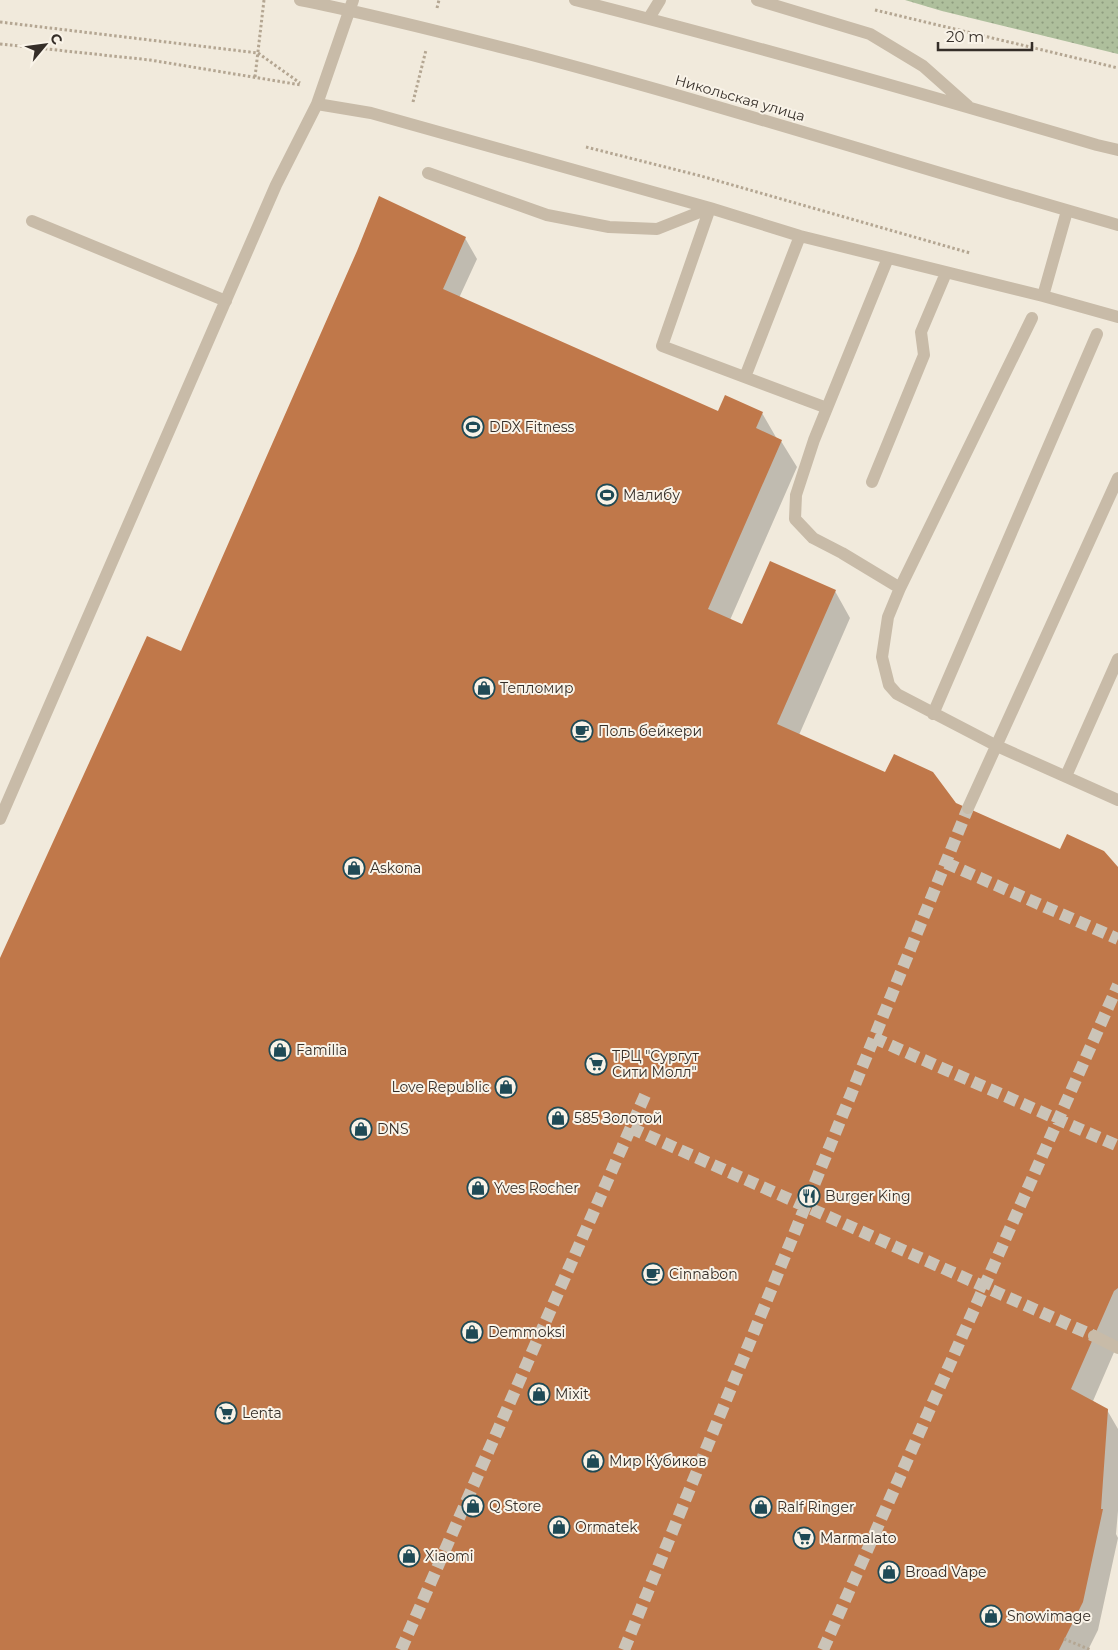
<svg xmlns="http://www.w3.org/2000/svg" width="1118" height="1650" font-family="Montserrat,sans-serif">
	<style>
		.grass { fill: url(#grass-dots) }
		.shadow { fill: #0003 }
		.building { fill: #c0784a }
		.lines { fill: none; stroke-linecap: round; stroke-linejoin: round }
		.minor-tunnel { stroke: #cbc4b8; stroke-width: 12; stroke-dasharray: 12 6; stroke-linecap: butt }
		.path { stroke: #b4a692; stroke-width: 3; stroke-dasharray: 2.5 2.5; stroke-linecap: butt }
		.minor { stroke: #c8bba8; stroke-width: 12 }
		.labels { text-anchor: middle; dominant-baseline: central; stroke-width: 4; stroke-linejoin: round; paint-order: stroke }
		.street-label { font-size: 14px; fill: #352e28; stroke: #f9f3e8 }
		.poi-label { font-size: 14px; fill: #352e28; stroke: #f9f3e8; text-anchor: start }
	</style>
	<defs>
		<pattern id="grass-dots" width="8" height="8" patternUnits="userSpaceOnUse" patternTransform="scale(1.25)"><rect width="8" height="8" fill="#aebf9c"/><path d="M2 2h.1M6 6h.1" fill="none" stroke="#8e9c7f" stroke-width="1.8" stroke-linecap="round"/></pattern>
	</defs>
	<rect width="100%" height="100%" fill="#f1eadc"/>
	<!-- grass -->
	<path class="grass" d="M 905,0 L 1118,0 L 1118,54 L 942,11 Z"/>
	<!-- shadow -->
	<path class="shadow" d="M 465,238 L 477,259 L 459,298 L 719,413 L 762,413 L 777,439 L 781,441 L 797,467 L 730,620 L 743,626 L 835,591 L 850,618 L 799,735 L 1060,850 L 1118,869 L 1118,1343 L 1093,1401 L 1107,1410 L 1118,1429 L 1118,1511 L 1116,1534 L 1118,1538 L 1098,1630 L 1088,1650 L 0,1650 L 0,961 L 184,654 Z"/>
	<!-- building -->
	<path class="building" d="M 379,196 L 466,237 L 443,289 L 718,411 L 725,395 L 763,412 L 756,428 L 782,440 L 708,609 L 742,624 L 770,561 L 836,590 L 777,724 L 885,772 L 894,754 L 933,772 L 956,803 L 1060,849 L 1067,834 L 1104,851 L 1118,867 L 1118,1288 L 1114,1291 L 1071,1389 L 1108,1409 L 1101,1509 L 1103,1509 L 1083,1602 L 1059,1650 L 0,1650 L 0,958 L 147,636 L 181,651 L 357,251 Z"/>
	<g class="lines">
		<!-- minor-tunnel -->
		<path class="minor-tunnel" d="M 946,863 L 1118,939
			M 874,1038 L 1118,1146
			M 631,1128 L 1094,1336
			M 401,1650 L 646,1093
			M 624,1650 L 968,808
			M 823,1650 L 1118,985"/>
		<!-- path -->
		<path class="path" d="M 437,8 L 439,0
			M 875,10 L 1118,68
			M 0,22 L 258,53 L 300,83
			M 0,44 L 150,60 L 301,85
			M 255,77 L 264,0
			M 413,102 L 426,50
			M 586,147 L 701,176 L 970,253
			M 1064,1639 L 1091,1650"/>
		<!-- minor -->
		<path class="minor" d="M 300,0 C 377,15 452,35 528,54 C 726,106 921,169 1118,225
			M 575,0 C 750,44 924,94 1097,145 L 1118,150
			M 757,0 L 870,34 L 923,66 L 968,106
			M 649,18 L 660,0
			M 317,104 L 371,113 L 710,208 L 800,236 L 1043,296 L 1118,317
			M 428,173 L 547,215 L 609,227 L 657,229 L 710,208
			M 710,208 L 662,346 L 827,408
			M 32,221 L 226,301
			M 888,258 L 814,440 L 796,495 L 795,519 L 813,538 L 842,553 L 900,588
			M 1043,296 L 1067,211
			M 1032,318 L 900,588 L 888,617 L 882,657 L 889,685 L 897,694 L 997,746 L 1118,800
			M 745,377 L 800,236
			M 872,482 L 924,355 L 921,332 L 946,273
			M 933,714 L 1097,334
			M 1066,776 L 1118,659
			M 968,808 L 1118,478
			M 0,819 L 276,185 L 317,104 L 353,0
			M 1094,1336 L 1118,1348"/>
	</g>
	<!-- icons -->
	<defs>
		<g id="stadium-ring" transform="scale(1.125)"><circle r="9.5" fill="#f9f3e8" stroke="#1f4a55" stroke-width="1.5"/><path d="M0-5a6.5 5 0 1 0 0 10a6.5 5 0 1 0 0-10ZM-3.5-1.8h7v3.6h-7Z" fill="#1f4a55"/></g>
		<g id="shop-ring" transform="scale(1.125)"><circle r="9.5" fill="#f9f3e8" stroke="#1f4a55" stroke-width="1.5"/><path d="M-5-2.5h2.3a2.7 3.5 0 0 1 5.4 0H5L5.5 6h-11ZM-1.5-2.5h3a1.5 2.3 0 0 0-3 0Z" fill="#1f4a55"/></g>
		<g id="cafe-ring" transform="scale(1.125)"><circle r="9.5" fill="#f9f3e8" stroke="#1f4a55" stroke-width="1.5"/><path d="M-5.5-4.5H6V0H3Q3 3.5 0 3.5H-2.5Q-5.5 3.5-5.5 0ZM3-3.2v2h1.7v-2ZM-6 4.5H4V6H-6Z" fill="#1f4a55"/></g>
		<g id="supermarket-ring" transform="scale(1.125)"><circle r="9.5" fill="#f9f3e8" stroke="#1f4a55" stroke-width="1.5"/><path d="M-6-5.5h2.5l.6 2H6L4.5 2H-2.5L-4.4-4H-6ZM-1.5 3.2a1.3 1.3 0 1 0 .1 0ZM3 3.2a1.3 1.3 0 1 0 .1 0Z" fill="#1f4a55"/></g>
		<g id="restaurant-ring" transform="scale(1.125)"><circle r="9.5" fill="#f9f3e8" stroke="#1f4a55" stroke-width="1.5"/><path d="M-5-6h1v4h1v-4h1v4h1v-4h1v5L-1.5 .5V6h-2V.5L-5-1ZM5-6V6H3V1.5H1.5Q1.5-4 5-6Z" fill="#1f4a55"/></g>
	</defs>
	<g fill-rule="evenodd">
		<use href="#stadium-ring" x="473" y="427"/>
		<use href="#stadium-ring" x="607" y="495"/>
		<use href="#shop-ring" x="484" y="688"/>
		<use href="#cafe-ring" x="582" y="731"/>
		<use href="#shop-ring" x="354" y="868"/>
		<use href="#shop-ring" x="280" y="1050"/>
		<use href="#supermarket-ring" x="596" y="1064"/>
		<use href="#shop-ring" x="506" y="1087"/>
		<use href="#shop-ring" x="558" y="1118"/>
		<use href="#shop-ring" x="361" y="1129"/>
		<use href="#shop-ring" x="478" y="1188"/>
		<use href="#restaurant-ring" x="809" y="1196"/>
		<use href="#cafe-ring" x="653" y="1274"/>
		<use href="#shop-ring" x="472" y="1332"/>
		<use href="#shop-ring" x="539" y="1394"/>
		<use href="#supermarket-ring" x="226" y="1413"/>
		<use href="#shop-ring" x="593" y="1461"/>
		<use href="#shop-ring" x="473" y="1506"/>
		<use href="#shop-ring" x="761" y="1507"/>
		<use href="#shop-ring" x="559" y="1527"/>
		<use href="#supermarket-ring" x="804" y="1538"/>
		<use href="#shop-ring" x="409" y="1556"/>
		<use href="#shop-ring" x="889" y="1572"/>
		<use href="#shop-ring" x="991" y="1616"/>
	</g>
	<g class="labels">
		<!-- street labels -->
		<g class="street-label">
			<text transform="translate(740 98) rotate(16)">Никольская улица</text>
		</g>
		<!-- poi labels -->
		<g class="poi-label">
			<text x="489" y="427">DDX Fitness</text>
			<text x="623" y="495">Малибу</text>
			<text x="500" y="688">Тепломир</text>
			<text x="598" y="731">Поль бейкери</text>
			<text x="370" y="868">Askona</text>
			<text x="296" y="1050">Familia</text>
			<text x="612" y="1056">ТРЦ "Сургут<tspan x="612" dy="16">Сити Молл"</tspan></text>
			<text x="490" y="1087" text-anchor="end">Love Republic</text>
			<text x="574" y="1118">585 Золотой</text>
			<text x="377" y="1129">DNS</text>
			<text x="494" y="1188">Yves Rocher</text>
			<text x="825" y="1196">Burger King</text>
			<text x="669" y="1274">Cinnabon</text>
			<text x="488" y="1332">Demmoksi</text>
			<text x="555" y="1394">Mixit</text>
			<text x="242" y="1413">Lenta</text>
			<text x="609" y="1461">Мир Кубиков</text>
			<text x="489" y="1506">Q Store</text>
			<text x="777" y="1507">Ralf Ringer</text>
			<text x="575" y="1527">Ormatek</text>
			<text x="820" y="1538">Marmalato</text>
			<text x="425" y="1556">Xiaomi</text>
			<text x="905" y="1572">Broad Vape</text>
			<text x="1007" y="1616">Snowimage</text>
		</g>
	</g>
	<!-- north arrow -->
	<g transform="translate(45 45) rotate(61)" stroke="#f9f3e8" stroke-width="4" paint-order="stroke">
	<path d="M0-4L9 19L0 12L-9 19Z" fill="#352e28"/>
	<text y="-8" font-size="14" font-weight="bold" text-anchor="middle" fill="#352e28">С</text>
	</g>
	<!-- scale -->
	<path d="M938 42v8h94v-8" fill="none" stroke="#352e28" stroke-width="2.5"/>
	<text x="946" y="42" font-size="15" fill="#352e28" stroke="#f9f3e8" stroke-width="4" paint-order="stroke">20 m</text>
</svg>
